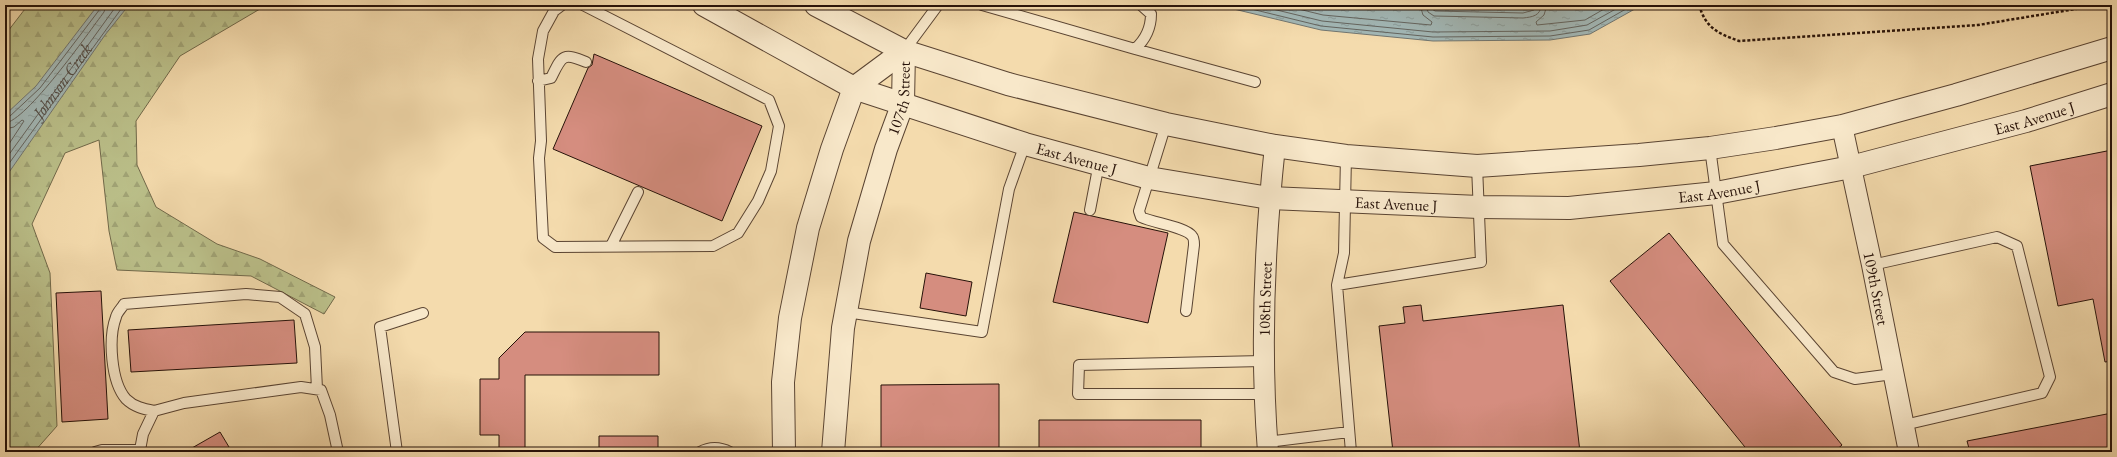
<svg xmlns="http://www.w3.org/2000/svg" width="2117" height="457" font-family="'EB Garamond',serif">
	<style>
		.forest { fill: url(#forest-firs); stroke: #71694a }
		.water { fill: url(#water-ripples); stroke: #717671 }
		.lines { fill: none; stroke-linecap: round; stroke-linejoin: round }
		.shore { stroke: #646560; stroke-width: 1 }
		.building { fill: #d58d7f; stroke: #271209 }
		.service-casing { stroke: #5a4432; stroke-width: 12 }
		.minor-casing { stroke: #5a4432; stroke-width: 22 }
		.tertiary-casing { stroke: #5a4432; stroke-width: 24 }
		.path { stroke: #271209; stroke-width: 2.5; stroke-dasharray: 3 2; stroke-linecap: butt }
		.service { stroke: #f8e8ca; stroke-width: 10 }
		.minor { stroke: #f8e8ca; stroke-width: 20 }
		.tertiary { stroke: #f8e8ca; stroke-width: 22 }
		.labels { text-anchor: middle; dominant-baseline: central; stroke-width: 3; stroke-linejoin: round; paint-order: stroke }
		.street-label { font-size: 16px; fill: #271209; stroke: #f8e8ca }
		.water-label { font-size: 17px; font-style: italic; fill: #524c46; stroke: #f8e8ca }
	</style>
	<defs>
		<pattern id="forest-firs" width="22" height="20" patternUnits="userSpaceOnUse"><rect width="22" height="20" fill="#bbc08a"/><path d="M5 1l3.5 6h-7zM16 11l3.5 6h-7z" fill="#a1a476"/></pattern>
		<pattern id="water-ripples" width="26" height="14" patternUnits="userSpaceOnUse"><rect width="26" height="14" fill="#a2b8b7"/><path d="M2 4q2-2 4 0t4 0M15 11q2-2 4 0t4 0" fill="none" stroke="#8c9d9c"/></pattern>
	</defs>
	<rect width="100%" height="100%" fill="#f4dbad"/>
	<filter id="stains"><feTurbulence type="fractalNoise" baseFrequency=".005" numOctaves="4"/><feColorMatrix values="0 0 0 0 .2 0 0 0 0 .09 0 0 0 0 .02 0 0 0 .5 -.17"/></filter>
	<radialGradient id="worn" r=".72"><stop offset=".6" stop-color="#630" stop-opacity="0"/><stop offset="1" stop-color="#630" stop-opacity=".3"/></radialGradient>
	<!-- forest -->
	<path class="forest" d="M 28,5 L 282,5 L 265,6 L 180,56 L 136,121 L 137,165 L 156,207 L 217,244 L 260,259 L 335,297 L 324,314 L 251,276 L 117,270 L 109,231 L 99,140 L 65,153 L 32,224 L 50,273 L 57,426 L 34,452 L 5,452 L 5,35 Z"/>
	<!-- water -->
	<path class="water" d="M 98,5 L 129,5 L 105,35 L 5,178 L 5,115 L 36,86 Z
		M 1217,5 L 1383,5 L 1523,9 L 1541,5 L 1642,5 L 1590,34 L 1550,40 L 1433,41 L 1321,30 Z"/>
	<g class="lines">
		<!-- shore -->
		<g class="shore">
			<path d="M 1235,5 L 1321,26 L 1433,37 L 1550,36 L 1589,30 L 1633,5"/>
			<path d="M 1256,5 L 1322,21 L 1433,32 L 1550,31 L 1587,25 L 1623,5"/>
			<path d="M 1282,5 L 1323,15 L 1431,25 L 1432,22 L 1423,15 L 1420,5"/>
			<path d="M 1426,5 L 1428,12 L 1434,16 L 1523,18 C 1532,17 1541,16 1541,5"/>
			<path d="M 1431,5 L 1432,9 L 1435,11 L 1523,13 L 1534,10 L 1536,5"/>
			<path d="M 1547,5 L 1544,15 L 1536,22 L 1537,25 L 1585,20 L 1611,5"/>
			<path d="M 5,118 L 9,117 L 40,88 L 100,9 L 101,5"/>
			<path d="M 5,123 C 26,122 89,32 104,12 L 106,5"/>
			<path d="M 5,129 L 14,127 L 22,120 L 24,121 L 5,150"/>
			<path id="s1" d="M 5,160 L 117,5"/>
			<path d="M 5,169 L 124,5"/>
		</g>
	</g>
	<!-- building -->
	<path class="building" d="M 594,54 L 762,126 L 722,221 L 553,149 L 588,68 L 592,65 Z
		M 2112,150 L 2112,361 L 2105,362 L 2093,299 L 2058,306 L 2030,166 Z
		M 1074,212 L 1168,233 L 1148,323 L 1053,302 Z
		M 1669,233 L 1842,445 L 1834,452 L 1749,452 L 1610,281 Z
		M 926,273 L 972,282 L 966,316 L 920,308 Z
		M 101,291 L 108,419 L 62,422 L 56,293 Z
		M 1421,305 L 1423,321 L 1563,305 L 1580,452 L 1393,452 L 1379,326 L 1405,323 L 1403,307 Z
		M 294,320 L 297,363 L 131,372 L 128,330 Z
		M 525,332 L 659,332 L 659,375 L 525,375 L 525,452 L 499,452 L 499,435 L 480,435 L 480,379 L 499,379 L 499,358 Z
		M 999,384 L 999,452 L 881,452 L 881,385 Z
		M 2112,413 L 2112,452 L 1970,452 L 1967,441 Z
		M 1039,420 L 1201,420 L 1201,452 L 1039,452 Z
		M 220,432 L 232,452 L 185,452 Z
		M 599,436 L 658,436 L 658,452 L 599,452 Z"/>
	<g class="lines">
		<!-- service casing -->
		<g class="service-casing">
			<path id="service" d="M 562,5 L 554,11 L 543,31 L 538,59 L 541,141 L 539,158 L 543,238 L 555,247 L 713,246 L 738,233 L 758,201 L 771,171 L 779,126 L 769,100 L 583,5
				M 982,5 L 1135,49 C 1145,40 1151,28 1151,14 L 1141,5
				M 1135,49 L 1255,82
				M 904,51 L 938,5
				M 538,81 L 551,78 C 562,56 562,52 586,62
				M 1166,124 L 1139,211 L 1141,217 C 1153,223 1186,227 1192,236 C 1194,238 1194,243 1194,245 L 1186,311
				M 1710,148 L 1723,244 L 1834,372 L 1855,379 L 1893,374
				M 1346,156 L 1344,253 L 1337,285 L 1351,452
				M 1090,210 L 1099,163
				M 611,246 L 638,192
				M 1872,265 L 1997,237 L 2017,246 L 2050,377 L 2042,393 L 1904,425
				M 1337,285 L 1481,262 L 1477,166
				M 846,312 L 982,332 L 1009,189 L 1025,144
				M 1263,361 L 1079,365 L 1078,394 L 1264,394
				M 154,411 C 144,409 134,407 126,399 C 111,382 108,338 116,317 C 117,312 122,308 124,304 L 246,294 L 280,297 L 305,314 L 315,347 L 317,389
				M 1267,442 L 1349,432
				M 140,450 L 143,434 L 154,411 L 184,403 L 301,387 L 321,390 L 330,415 L 338,452
				M 95,452 L 102,450 L 140,450 L 142,452
				M 397,452 L 380,327 L 423,313
				M 700,452 C 709,447 720,447 730,452"/>
		</g>
		<!-- minor casing -->
		<g class="minor-casing">
			<g id="minor">
				<path id="s2" d="M 1842,126 L 1872,265 L 1909,452"/>
				<path id="s3" d="M 1268,452 C 1260,350 1264,248 1275,146"/>
			</g>
		</g>
		<!-- tertiary casing -->
		<g class="tertiary-casing">
			<g id="tertiary">
				<path id="s4" d="M 704,5 L 854,88 L 1025,144 L 1149,178 L 1269,198 L 1479,207 L 1569,208 L 1716,193 L 1851,167 L 2026,121 L 2112,94"/>
				<path d="M 816,5 L 904,51 L 1008,84 L 1166,124 L 1275,146 L 1346,156 L 1477,166 L 1639,155 L 1710,148 L 1776,138 L 1842,126 L 1956,95 L 2112,48"/>
				<path d="M 784,452 L 783,382 L 790,318 L 808,228 L 832,149 L 854,88 L 904,51"/>
				<path id="s5" d="M 833,452 L 843,328 L 859,241 L 886,149 L 903,103 L 904,51"/>
			</g>
		</g>
		<!-- path -->
		<path class="path" d="M 1699,5 C 1706,28 1717,33 1739,41 L 1978,25 L 2100,5"/>
		<!-- service -->
		<use href="#service" class="service"/>
		<!-- minor -->
		<use href="#minor" class="minor"/>
		<!-- tertiary -->
		<use href="#tertiary" class="tertiary"/>
	</g>
	<g class="labels">
		<!-- street labels -->
		<g class="street-label">
			<text stroke="none"><textPath href="#s5" startOffset="362">107th Street</textPath></text>
			<text stroke="none"><textPath href="#s4" startOffset="1377">East Avenue J</textPath></text>
			<text stroke="none"><textPath href="#s4" startOffset="405">East Avenue J</textPath></text>
			<text stroke="none"><textPath href="#s4" startOffset="1053">East Avenue J</textPath></text>
			<text stroke="none"><textPath href="#s4" startOffset="729">East Avenue J</textPath></text>
			<text stroke="none"><textPath href="#s2" startOffset="166">109th Street</textPath></text>
			<text stroke="none"><textPath href="#s3" startOffset="153">108th Street</textPath></text>
		</g>
		<!-- water labels -->
		<g class="water-label">
			<text stroke="none"><textPath href="#s1" startOffset="98">Johnson Creek</textPath></text>
		</g>
	</g>
	<!-- margin -->
	<rect width="2117" height="457" fill="none" stroke="#f4dbad" stroke-width="20"/>
	<rect x="6" y="6" width="2105" height="445" fill="none" stroke="#271209" stroke-width="2"/>
	<rect x="10" y="10" width="2097" height="437" fill="none" stroke="#271209"/>
	<rect width="100%" height="100%" filter="url(#stains)"/>
	<rect width="100%" height="100%" fill="url(#worn)"/>
</svg>
